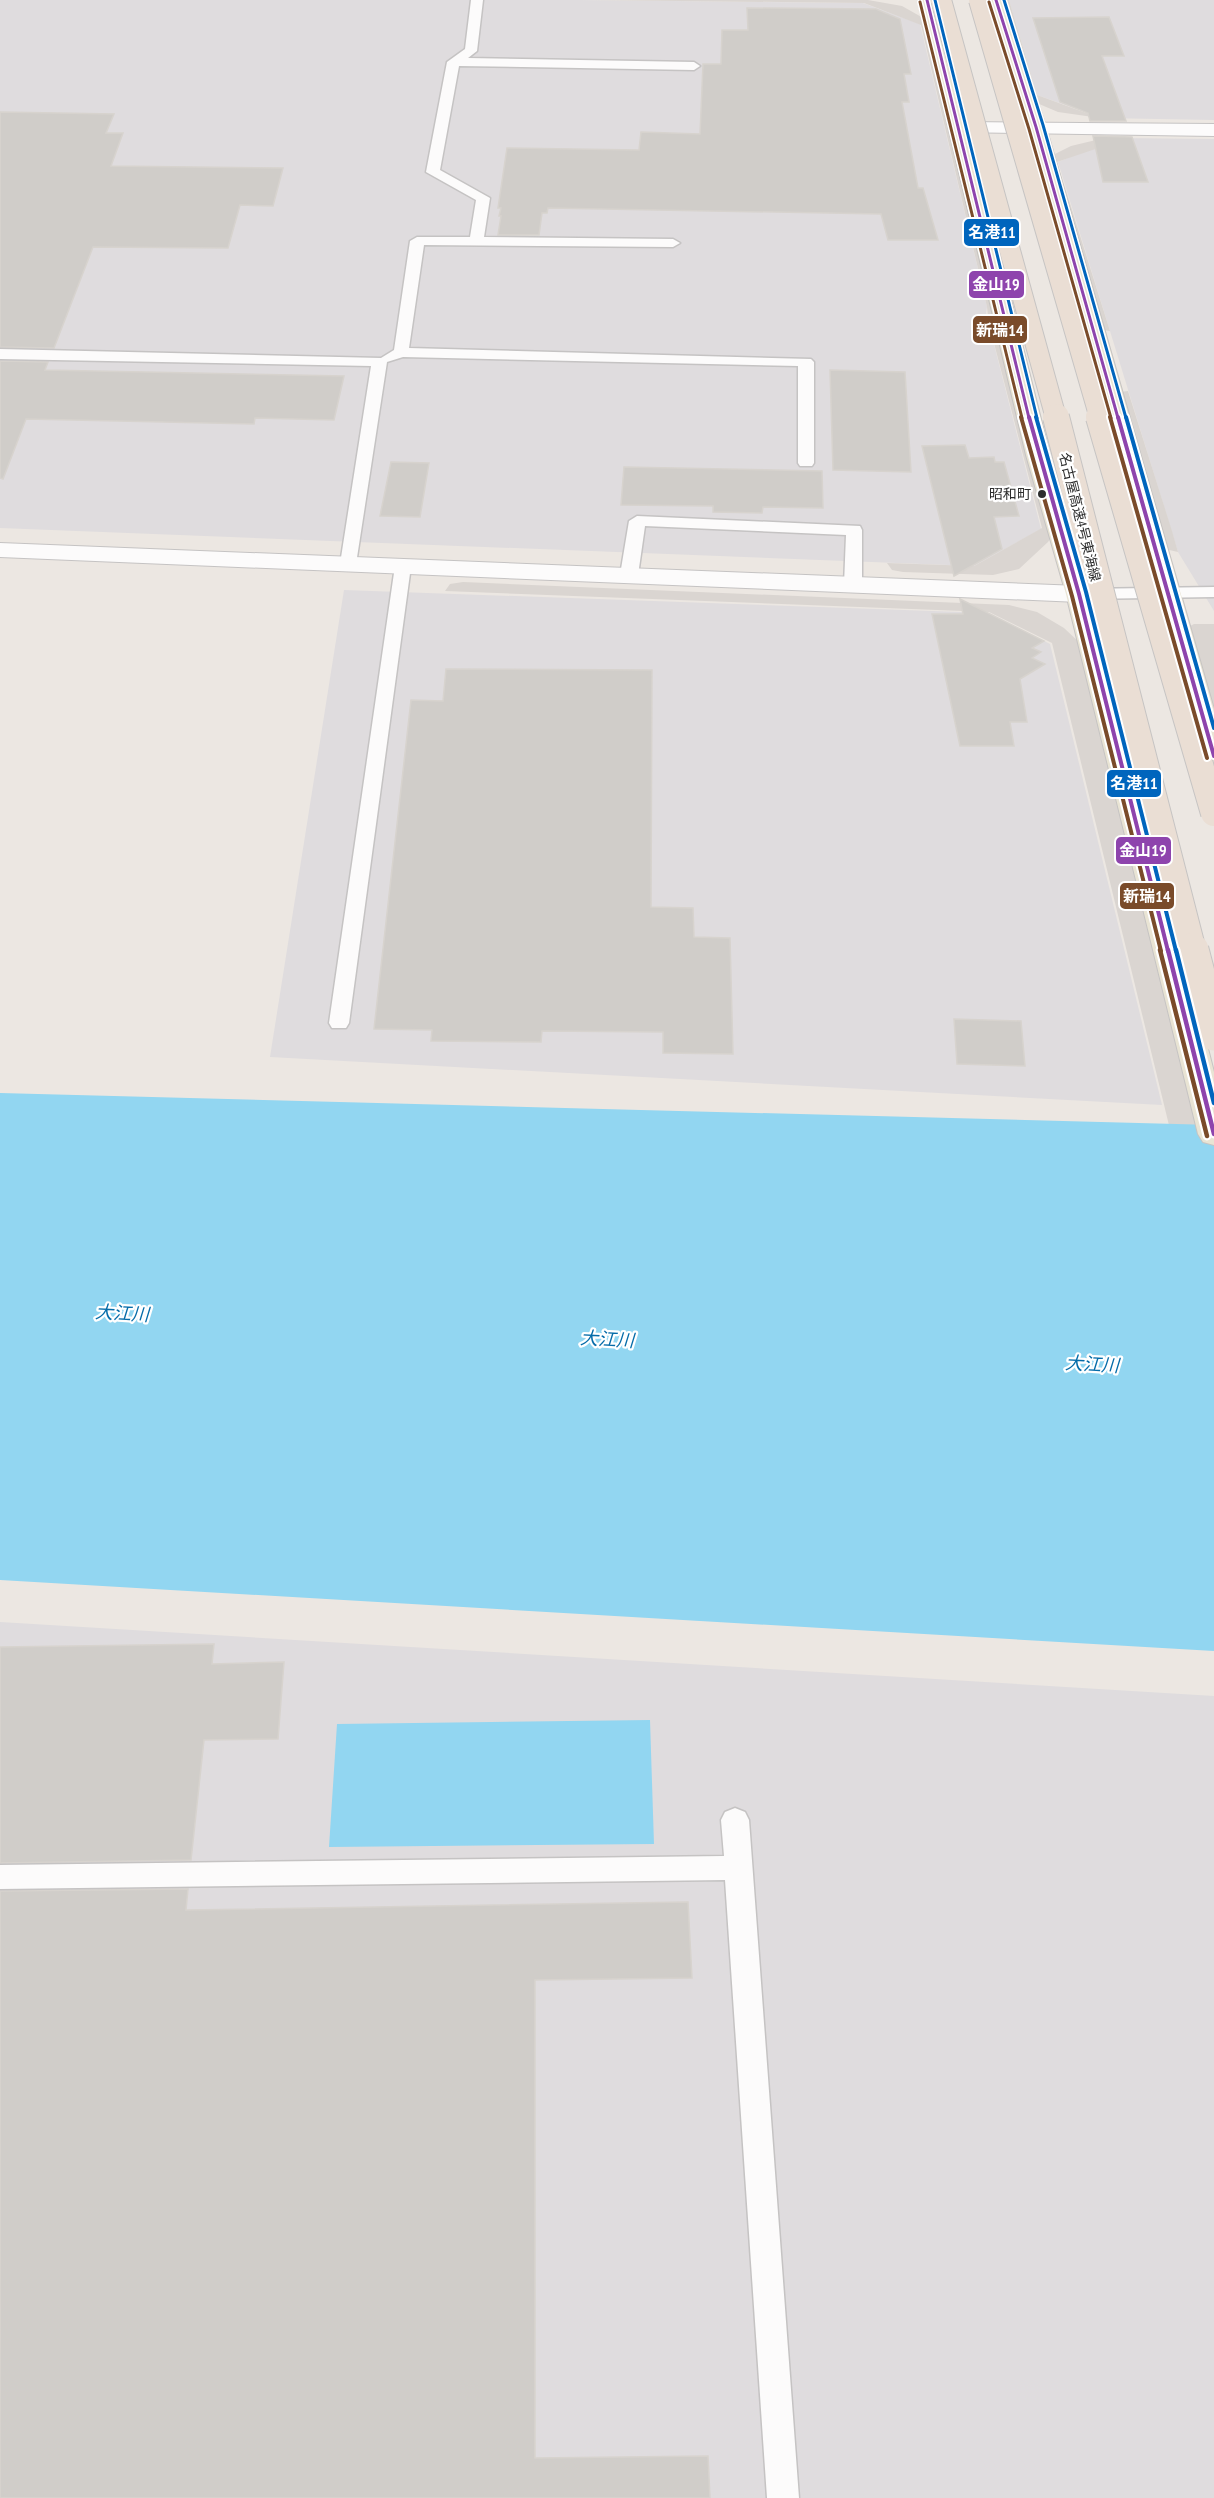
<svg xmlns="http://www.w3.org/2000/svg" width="1214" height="2498" font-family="'PT Sans Narrow','Noto Sans JP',sans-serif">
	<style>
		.industrial { fill: #dfdcde }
		.plaza { fill: #dad5d1 }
		.water { fill: #92d6f1 }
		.building { fill: #d0cdc9; stroke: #d7d3ce; stroke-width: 1.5 }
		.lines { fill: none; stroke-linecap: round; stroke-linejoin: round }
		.lane-casing { stroke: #c5c3c3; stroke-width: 3 }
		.street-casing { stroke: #c5c3c3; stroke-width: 2 }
		.secondary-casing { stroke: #c5c3c3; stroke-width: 2 }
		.primary-casing { stroke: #c6c4c3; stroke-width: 2 }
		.lane { fill: #fcfbfb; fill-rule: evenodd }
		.street { fill: #fcfbfb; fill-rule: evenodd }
		.secondary { fill: #fcfbfb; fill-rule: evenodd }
		.primary { fill: #e9e4d4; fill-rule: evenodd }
		.highway-bridge-far2-casing { stroke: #c6c4c3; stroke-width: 22; stroke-linecap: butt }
		.highway-bridge-far1-casing { stroke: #c6c4c3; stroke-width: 28; stroke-linecap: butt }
		.highway-bridge-casing { stroke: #c6c4c3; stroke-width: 35; stroke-linecap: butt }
		.highway-bridge-far2 { stroke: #eaded4; stroke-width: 20 }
		.highway-bridge-far1 { stroke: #eaded4; stroke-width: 26 }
		.highway-bridge { stroke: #eaded4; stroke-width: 33 }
		.bus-1-far2-casing { stroke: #fff; stroke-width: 6 }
		.bus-1-far1-casing { stroke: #fff; stroke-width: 8 }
		.bus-1-casing { stroke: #fff; stroke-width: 9 }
		.bus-2-far2-casing { stroke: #fff; stroke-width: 6 }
		.bus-2-far1-casing { stroke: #fff; stroke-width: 8 }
		.bus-2-casing { stroke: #fff; stroke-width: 9 }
		.bus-3-far2-casing { stroke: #fff; stroke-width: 6 }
		.bus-3-far1-casing { stroke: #fff; stroke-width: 8 }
		.bus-3-casing { stroke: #fff; stroke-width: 9 }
		.bus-1-far2 { stroke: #8e44ad; stroke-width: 3 }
		.bus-1-far1 { stroke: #8e44ad; stroke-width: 4 }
		.bus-1 { stroke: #8e44ad; stroke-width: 4.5 }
		.bus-2-far2 { stroke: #7a4b2a; stroke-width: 3 }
		.bus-2-far1 { stroke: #7a4b2a; stroke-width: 4 }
		.bus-2 { stroke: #7a4b2a; stroke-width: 4.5 }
		.bus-3-far2 { stroke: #0065bd; stroke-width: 3 }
		.bus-3-far1 { stroke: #0065bd; stroke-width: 4 }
		.bus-3 { stroke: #0065bd; stroke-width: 4.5 }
		.bus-dot { fill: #2d2d2d; stroke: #fff; stroke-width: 2 }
		.labels { text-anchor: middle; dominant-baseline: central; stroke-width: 4.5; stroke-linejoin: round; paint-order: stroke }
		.bus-label { font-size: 14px; fill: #2d2d2d; stroke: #fff; text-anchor: end }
		.far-street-label { font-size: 14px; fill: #2d2d2d; stroke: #fff }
		.water-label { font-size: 18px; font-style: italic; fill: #056ca9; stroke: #fff }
		.line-badge { stroke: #fff; stroke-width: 2 }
		.badge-label { font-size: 16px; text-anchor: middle; font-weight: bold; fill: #fff }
	</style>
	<rect width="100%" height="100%" fill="#ece7e2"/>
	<!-- industrial -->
	<path class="industrial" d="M 0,0 L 580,0 L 863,3 L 920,24 L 987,307 L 986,313 L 1041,529 L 974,566 L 0,528 Z
		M 1009,0 L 1214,0 L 1214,120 L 1102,118 L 1037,95 Z
		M 1116,138 L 1214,139 L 1214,611 L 1178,552 L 1058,162 Z
		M 344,590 L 989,613 L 1050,644 L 1162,1105 L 270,1057 Z
		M 0,1622 L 1214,1696 L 1214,2498 L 0,2498 Z"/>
	<!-- plaza -->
	<path class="plaza" d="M 594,0 L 868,0 L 902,6 L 925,19 L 1056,530 L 1048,542 L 1019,569 L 993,575 L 903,572 L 892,570 L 887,563 L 974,566 L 1042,528 L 989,324 L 987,307 L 921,25 L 864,3 Z
		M 998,0 L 1009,0 L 1037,95 L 1100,118 L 1058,112 L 1032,101 Z
		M 1096,140 L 1119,141 L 1057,162 L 1110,331 L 1102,330 L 1045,159 L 1071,146 Z
		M 1128,391 L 1172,531 L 1178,552 L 1165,549 L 1120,392 Z
		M 463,582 L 1009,605 L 1037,612 L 1064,628 L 1081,644 L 1205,1130 L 1175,1150 L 1052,643 L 989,612 L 445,591 L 450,584 Z
		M 1194,624 L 1214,624 L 1214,719 L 1188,627 Z"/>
	<!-- water -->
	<path class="water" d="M 0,1093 L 1214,1125 L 1214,1651 L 0,1580 Z
		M 650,1720 L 654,1844 L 329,1847 L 337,1724 Z"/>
	<!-- building -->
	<path class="building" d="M 747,8 L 876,9 L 900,19 L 911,74 L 904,74 L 909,102 L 902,102 L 918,188 L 923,188 L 938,240 L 888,240 L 881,214 L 548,208 L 547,213 L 542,213 L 539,235 L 498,235 L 501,216 L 499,216 L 501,208 L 498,208 L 507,148 L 639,150 L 641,132 L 700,134 L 703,64 L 721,64 L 722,30 L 748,30 Z
		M 1109,17 L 1124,56 L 1102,56 L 1126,121 L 1090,121 L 1088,113 L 1060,102 L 1033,18 Z
		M 0,112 L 114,114 L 106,133 L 123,133 L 111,166 L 283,168 L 273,206 L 240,205 L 228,248 L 93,247 L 54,348 L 0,347 Z
		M 1093,136 L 1132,137 L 1148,182 L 1103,182 Z
		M 0,361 L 48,362 L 45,370 L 344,376 L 334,420 L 255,418 L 254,424 L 26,419 L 3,479 L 0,478 Z
		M 830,370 L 905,372 L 911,472 L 833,470 Z
		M 965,445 L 969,458 L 994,457 L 995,462 L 1004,462 L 1019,516 L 994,517 L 1002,549 L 954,576 L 922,446 Z
		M 391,462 L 429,463 L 420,517 L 380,516 Z
		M 624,467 L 822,471 L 823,508 L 763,507 L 762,513 L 713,512 L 713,506 L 621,505 Z
		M 960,599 L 1044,641 L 1032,648 L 1041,652 L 1032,658 L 1045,664 L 1020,679 L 1027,722 L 1010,722 L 1014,746 L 960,746 L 932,614 L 963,614 Z
		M 446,669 L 652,670 L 651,907 L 693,908 L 694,937 L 730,938 L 733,1054 L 663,1053 L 663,1032 L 542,1031 L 541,1042 L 431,1041 L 432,1030 L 374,1029 L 411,700 L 443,701 Z
		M 954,1019 L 1021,1021 L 1025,1066 L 957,1064 Z
		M 214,1644 L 212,1664 L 284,1662 L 278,1739 L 204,1740 L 191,1860 L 0,1863 L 0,1647 Z
		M 188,1889 L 186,1910 L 688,1902 L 692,1978 L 535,1980 L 535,2458 L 708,2456 L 710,2498 L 0,2498 L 0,1891 Z"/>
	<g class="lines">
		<!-- lane casing -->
		<g class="lane-casing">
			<path id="lane" d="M 471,0 L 483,0 L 477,51 L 468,58 L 694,62 L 700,66 L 694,70 L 459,66 L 440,170 L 490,198 L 484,237 L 673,239 L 680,243 L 673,247 L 424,245 L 409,348 L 811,359 L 814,362 L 814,463 L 812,466 L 800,466 L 798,463 L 798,366 L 403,357 L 387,362 L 356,564 L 348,569 L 340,564 L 371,366 L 0,359 L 0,349 L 381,358 L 394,350 L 410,241 L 417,237 L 470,237 L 476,200 L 426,172 L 447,62 L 465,49 Z
				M 637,516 L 860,526 L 862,530 L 862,585 L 853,590 L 844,585 L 846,535 L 645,526 L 638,575 L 629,580 L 623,579 L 620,575 L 629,521 Z
				M 403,561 L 411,566 L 349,1023 L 346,1028 L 332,1028 L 329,1023 L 395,566 Z
				M 1214,587 L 1214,597 L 1084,599 L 1075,594 L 1084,589 Z
				M 735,1808 L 745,1812 L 749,1820 L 799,2498 L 767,2498 L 725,1880 L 0,1889 L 0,1865 L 724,1856 L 721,1820 L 725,1812 Z"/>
		</g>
		<!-- street casing -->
		<g class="street-casing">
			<path id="street" d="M 960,122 L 1214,124 L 1214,136 L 953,132 L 950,128 L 953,124 Z"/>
		</g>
		<!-- secondary casing -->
		<g class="secondary-casing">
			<path id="secondary" d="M 0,543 L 1079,586 L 1088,589 L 1092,594 L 1088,599 L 1079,602 L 0,557 Z"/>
		</g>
		<!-- primary casing -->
		<g class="primary-casing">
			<path id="primary" d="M 918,0 L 936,0 L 1050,455 L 1092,594 L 1214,1072 L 1214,1145 L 1203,1142 L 1198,1134 L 1066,594 L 1026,455 Z
				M 987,0 L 1005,0 L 1046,127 L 1214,709 L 1214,764 L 1204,762 L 1200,756 L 1026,127 Z"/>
		</g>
		<!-- lane -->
		<use href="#lane" class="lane"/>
		<!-- street -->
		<use href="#street" class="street"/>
		<!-- secondary -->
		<use href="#secondary" class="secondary"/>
		<!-- primary -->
		<use href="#primary" class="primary"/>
		<!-- highway-bridge-far2 casing -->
		<g class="highway-bridge-far2-casing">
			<path id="highway-bridge-far2" d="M 941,0 L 1056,418
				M 979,0 L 1100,418"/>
		</g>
		<!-- highway-bridge-far1 casing -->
		<g class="highway-bridge-far1-casing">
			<path id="highway-bridge-far1" d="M 1056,417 L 1193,951
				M 1099,417 L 1214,813"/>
		</g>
		<!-- highway-bridge casing -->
		<g class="highway-bridge-casing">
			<path id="highway-bridge" d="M 1192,950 L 1214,1034"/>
		</g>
		<!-- highway-bridge-far2 -->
		<use href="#highway-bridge-far2" class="highway-bridge-far2"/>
		<!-- highway-bridge-far1 -->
		<use href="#highway-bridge-far1" class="highway-bridge-far1"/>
		<!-- highway-bridge -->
		<use href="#highway-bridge" class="highway-bridge"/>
		<!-- bus-1-far2 casing -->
		<g class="bus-1-far2-casing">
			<path id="bus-1-far2" d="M 927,0 L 1029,418
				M 996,0 L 1036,127 L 1118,418"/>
		</g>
		<!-- bus-1-far1 casing -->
		<g class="bus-1-far1-casing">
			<path id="bus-1-far1" d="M 1029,417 L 1079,594 L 1168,951
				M 1118,417 L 1214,756"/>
		</g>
		<!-- bus-1 casing -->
		<g class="bus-1-casing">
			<path id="bus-1" d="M 1168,950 L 1214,1134"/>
		</g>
		<!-- bus-2-far2 casing -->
		<g class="bus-2-far2-casing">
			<path id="bus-2-far2" d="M 920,2 L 1022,418
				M 989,2 L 1029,129 L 1111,418"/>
		</g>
		<!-- bus-2-far1 casing -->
		<g class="bus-2-far1-casing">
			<path id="bus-2-far1" d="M 1021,417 L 1072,596 L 1161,951
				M 1110,417 L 1207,758"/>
		</g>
		<!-- bus-2 casing -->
		<g class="bus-2-casing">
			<path id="bus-2" d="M 1160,950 L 1207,1136"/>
		</g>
		<!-- bus-3-far2 casing -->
		<g class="bus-3-far2-casing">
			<path id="bus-3-far2" d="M 935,0 L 1037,418
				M 1004,0 L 1043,125 L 1126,418"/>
		</g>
		<!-- bus-3-far1 casing -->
		<g class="bus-3-far1-casing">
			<path id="bus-3-far1" d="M 1036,417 L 1086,592 L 1176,951
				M 1126,417 L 1214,728"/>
		</g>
		<!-- bus-3 casing -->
		<g class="bus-3-casing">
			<path id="bus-3" d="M 1176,950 L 1214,1103"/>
		</g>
		<!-- bus-1-far2 -->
		<use href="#bus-1-far2" class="bus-1-far2"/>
		<!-- bus-1-far1 -->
		<use href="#bus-1-far1" class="bus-1-far1"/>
		<!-- bus-1 -->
		<use href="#bus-1" class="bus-1"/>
		<!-- bus-2-far2 -->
		<use href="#bus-2-far2" class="bus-2-far2"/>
		<!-- bus-2-far1 -->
		<use href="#bus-2-far1" class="bus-2-far1"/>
		<!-- bus-2 -->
		<use href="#bus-2" class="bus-2"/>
		<!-- bus-3-far2 -->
		<use href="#bus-3-far2" class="bus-3-far2"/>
		<!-- bus-3-far1 -->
		<use href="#bus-3-far1" class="bus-3-far1"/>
		<!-- bus-3 -->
		<use href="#bus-3" class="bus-3"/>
	</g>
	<!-- markers -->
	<circle class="bus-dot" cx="1042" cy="494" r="5"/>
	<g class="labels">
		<!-- bus labels -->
		<g class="bus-label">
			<text x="1031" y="494">昭和町</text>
		</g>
		<!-- far-street labels -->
		<g class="far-street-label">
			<text transform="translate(1080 517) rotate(76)">名古屋高速4号東海線</text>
		</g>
		<!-- water labels -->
		<g class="water-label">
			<text transform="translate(122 1313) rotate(3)">大江川</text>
			<text transform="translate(607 1339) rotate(3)">大江川</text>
			<text transform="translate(1092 1364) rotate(3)">大江川</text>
		</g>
	</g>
	<g class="line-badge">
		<rect x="963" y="218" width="57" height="29" rx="6" fill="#0065bd"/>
		<rect x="968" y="270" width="57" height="29" rx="6" fill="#8e44ad"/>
		<rect x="972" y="315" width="56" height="29" rx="6" fill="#7a4b2a"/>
		<rect x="1106" y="769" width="56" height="29" rx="6" fill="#0065bd"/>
		<rect x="1115" y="836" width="57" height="29" rx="6" fill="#8e44ad"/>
		<rect x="1119" y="882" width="56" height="28" rx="6" fill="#7a4b2a"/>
	</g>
	<g class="badge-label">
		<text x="992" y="238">名港11</text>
		<text x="996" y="290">金山19</text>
		<text x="1000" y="336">新瑞14</text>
		<text x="1134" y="789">名港11</text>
		<text x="1143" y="856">金山19</text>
		<text x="1147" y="902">新瑞14</text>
	</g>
</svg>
